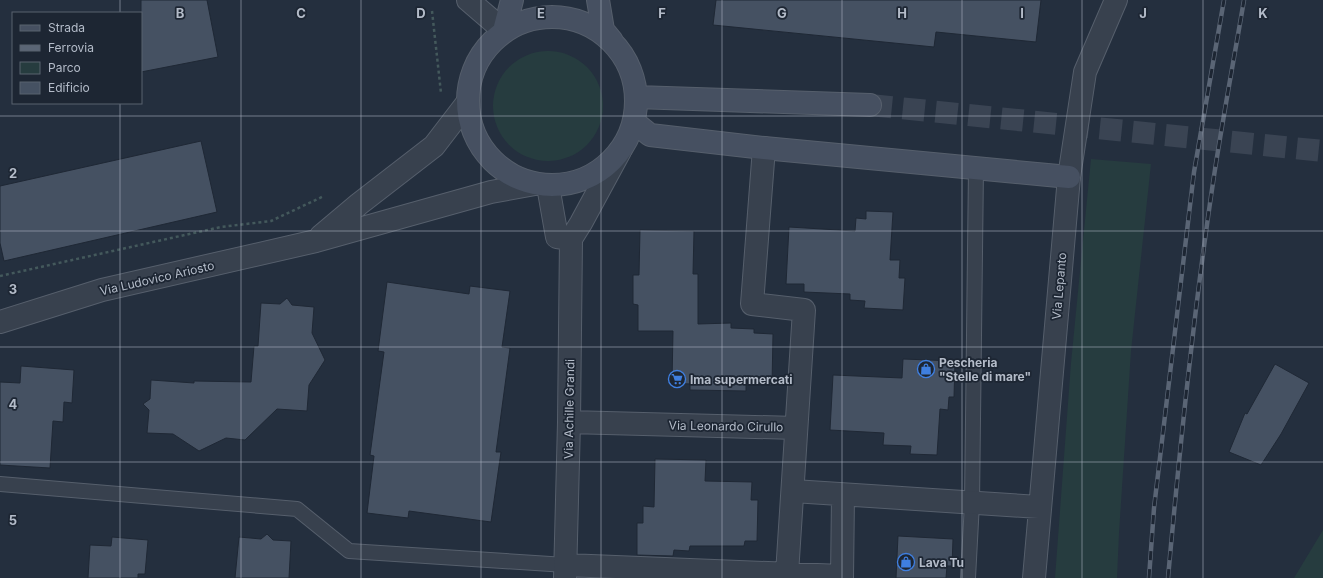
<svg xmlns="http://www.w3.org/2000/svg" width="1323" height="578" font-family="Inter,sans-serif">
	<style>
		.green { fill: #263c3f }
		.building { fill: #455162; stroke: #1f2835 }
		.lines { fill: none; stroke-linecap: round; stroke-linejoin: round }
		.secondary-tunnel { stroke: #3a4453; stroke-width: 22; stroke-dasharray: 22 11; stroke-linecap: butt }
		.lane-casing { stroke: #565f6c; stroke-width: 16 }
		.street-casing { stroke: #565f6c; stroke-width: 24 }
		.secondary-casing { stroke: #565f6c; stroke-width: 24 }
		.path { stroke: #44595c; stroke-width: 2.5; stroke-dasharray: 3 3; stroke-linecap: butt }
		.lane { stroke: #38414e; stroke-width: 14 }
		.street { stroke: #38414e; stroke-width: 22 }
		.secondary { stroke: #465061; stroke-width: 22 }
		.rail-casing { stroke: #5a6575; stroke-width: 4.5 }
		.rail { stroke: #1d2633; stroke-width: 3; stroke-dasharray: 9; stroke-linecap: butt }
		.grid { fill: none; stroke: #b4bcc9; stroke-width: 1; stroke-opacity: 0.55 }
		.labels { text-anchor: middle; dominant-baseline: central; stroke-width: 3.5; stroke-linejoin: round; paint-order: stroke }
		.street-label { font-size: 12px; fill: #b4bcc9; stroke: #1d2633 }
		.poi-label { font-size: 12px; font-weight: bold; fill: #b4bcc9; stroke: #1d2633; text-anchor: start }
		.grid-label { font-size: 13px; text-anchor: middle; font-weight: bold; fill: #b4bcc9; stroke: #1d2633; stroke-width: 3.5; stroke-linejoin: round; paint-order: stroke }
	</style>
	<rect width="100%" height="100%" fill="#242f3e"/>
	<!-- green -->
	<path class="green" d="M493 106a55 55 0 1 1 110 0a55 55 0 1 1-110 0Z
		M 1091,159 L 1151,164 L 1131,351 L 1119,533 L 1117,578 L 1055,578 L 1071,363 Z
		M 1323,530 L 1323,578 L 1294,578 Z"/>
	<!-- building -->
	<path class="building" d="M 141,0 L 207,0 L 218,57 L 141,72 Z
		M 716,0 L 1041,0 L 1036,42 L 936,32 L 934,47 L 713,25 Z
		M 201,141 L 217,212 L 4,261 L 0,243 L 0,186 Z
		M 866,211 L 893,212 L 890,260 L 900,260 L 899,278 L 905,278 L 903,310 L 864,308 L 865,301 L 850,300 L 850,294 L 804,292 L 804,284 L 786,284 L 789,227 L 855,231 L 856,218 L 866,219 Z
		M 640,230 L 694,231 L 693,274 L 698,274 L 698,324 L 731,323 L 731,328 L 754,329 L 754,333 L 773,334 L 772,385 L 746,385 L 746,391 L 690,390 L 690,384 L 672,383 L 673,331 L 638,331 L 638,305 L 633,304 L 633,275 L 639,275 Z
		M 387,282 L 469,294 L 470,286 L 510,291 L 502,347 L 510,348 L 496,452 L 501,452 L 491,522 L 409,511 L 408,518 L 367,513 L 374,456 L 370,455 L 384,352 L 378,351 Z
		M 287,298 L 292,305 L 314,307 L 312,333 L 325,360 L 309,385 L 307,411 L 277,409 L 245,440 L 226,438 L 199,451 L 173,434 L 147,433 L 149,410 L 143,404 L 150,399 L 151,380 L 194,383 L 194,381 L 251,382 L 254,346 L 258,346 L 261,303 L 280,304 Z
		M 903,359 L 955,361 L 954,397 L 949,397 L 948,410 L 940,409 L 937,455 L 910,454 L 911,446 L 883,445 L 884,433 L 830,430 L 833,375 L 902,378 Z
		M 1275,364 L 1309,383 L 1281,434 L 1261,465 L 1229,452 L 1245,413 L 1247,414 Z
		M 21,366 L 74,370 L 72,403 L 64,402 L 63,422 L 53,421 L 50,468 L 0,465 L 0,382 L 20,383 Z
		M 655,459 L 706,460 L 705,481 L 752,482 L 751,500 L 758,500 L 757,541 L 745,541 L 744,546 L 690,546 L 689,551 L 674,550 L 673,556 L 637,555 L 637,523 L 643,523 L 643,506 L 654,507 Z
		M 267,534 L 273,540 L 291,541 L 289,578 L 235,578 L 239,537 L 261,539 Z
		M 898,536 L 953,539 L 952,566 L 947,566 L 946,578 L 896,578 Z
		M 112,537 L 148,540 L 145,574 L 138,574 L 138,578 L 88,578 L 90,545 L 111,546 Z"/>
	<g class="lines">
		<!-- secondary-tunnel -->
		<path class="secondary-tunnel" d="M 870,105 L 1323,151"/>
		<!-- lane casing -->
		<g class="lane-casing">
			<path id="lane" d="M 0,484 L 297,509 L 349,551 L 566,565
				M 968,578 L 972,503 L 976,168"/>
		</g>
		<!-- street casing -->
		<g class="street-casing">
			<path id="street" d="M 468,0 L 504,31
				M 764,148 L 752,304 L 804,310 L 787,574
				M 548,186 L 557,237 L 571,239
				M 321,236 L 359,204 L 434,146 L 467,103
				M 571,239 L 581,223 L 620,151
				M 0,322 L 102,290 L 316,241 L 491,192 L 535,184
				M 569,422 L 796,428
				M 793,491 L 1039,507
				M 566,565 L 842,576
				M 565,578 L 569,422 L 571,239
				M 842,578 L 843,495
				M 1034,578 L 1069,177 L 1085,72 L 1116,0"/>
		</g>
		<!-- secondary casing -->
		<g class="secondary-casing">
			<path id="secondary" d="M 598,0 L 603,30 L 612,41
				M468 101a84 84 0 1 1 168 0a84 84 0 1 1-168 0Z
				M 504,31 L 512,0
				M 636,97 L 870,105
				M 634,122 L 650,135 L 764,148 L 1069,177"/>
		</g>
		<!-- path -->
		<path class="path" d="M 432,11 L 441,93
			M 0,276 L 221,227 L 271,221 L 324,196"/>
		<!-- lane -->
		<use href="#lane" class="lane"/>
		<!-- street -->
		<use href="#street" class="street"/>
		<!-- secondary -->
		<use href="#secondary" class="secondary"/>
		<!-- rail casing -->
		<g class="rail-casing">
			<path id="rail" d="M 1149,578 L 1154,508 L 1194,172 L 1224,0
				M 1168,578 C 1180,444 1194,309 1214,176 C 1223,117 1234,59 1244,0"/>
		</g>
		<!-- rail -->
		<use href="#rail" class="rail"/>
	</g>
	<!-- grid -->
	<path class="grid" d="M 120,0 L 120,13M 241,0 L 241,578M 361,0 L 361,578M 481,0 L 481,578M 601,0 L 601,578M 722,0 L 722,578M 842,0 L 842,578M 962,0 L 962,578M 1082,0 L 1082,578M 1203,0 L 1203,578M 120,103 L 120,578M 0,116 L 1323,116M 0,231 L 1323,231M 0,347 L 1323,347M 0,462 L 1323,462"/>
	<!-- icons -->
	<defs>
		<g id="shop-ring" transform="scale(0.9)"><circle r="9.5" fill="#1d2633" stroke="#3f7fe0" stroke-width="1.5"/><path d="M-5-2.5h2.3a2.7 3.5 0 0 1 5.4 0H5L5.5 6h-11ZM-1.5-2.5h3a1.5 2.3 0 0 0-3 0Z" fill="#3f7fe0"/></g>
		<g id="supermarket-ring" transform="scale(0.9)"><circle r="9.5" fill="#1d2633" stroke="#3f7fe0" stroke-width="1.5"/><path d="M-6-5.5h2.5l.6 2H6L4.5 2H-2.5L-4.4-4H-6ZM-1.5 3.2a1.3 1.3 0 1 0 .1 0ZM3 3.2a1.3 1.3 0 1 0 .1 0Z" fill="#3f7fe0"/></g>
	</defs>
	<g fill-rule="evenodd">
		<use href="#shop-ring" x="926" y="369"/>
		<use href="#supermarket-ring" x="677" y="379"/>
		<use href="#shop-ring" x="906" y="562"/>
	</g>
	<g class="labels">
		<!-- street labels -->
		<g class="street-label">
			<text transform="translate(157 278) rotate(-13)">Via Ludovico Ariosto</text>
			<text transform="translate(1059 286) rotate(-85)">Via Lepanto</text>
			<text transform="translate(569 409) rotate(-89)">Via Achille Grandi</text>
			<text transform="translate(726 426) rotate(1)">Via Leonardo Cirullo</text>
		</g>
		<!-- poi labels -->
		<g class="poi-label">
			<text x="939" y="362">Pescheria<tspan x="939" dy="14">"Stelle di mare"</tspan></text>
			<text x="690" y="379">Ima supermercati</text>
			<text x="919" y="562">Lava Tu</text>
		</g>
	</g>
	<g class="grid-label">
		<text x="180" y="18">B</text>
		<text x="301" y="18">C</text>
		<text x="421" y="18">D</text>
		<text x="541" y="18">E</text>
		<text x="662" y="18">F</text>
		<text x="782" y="18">G</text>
		<text x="902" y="18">H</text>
		<text x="1022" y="18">I</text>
		<text x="1143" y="18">J</text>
		<text x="1263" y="18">K</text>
		<text x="13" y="178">2</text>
		<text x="13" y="294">3</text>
		<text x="13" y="409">4</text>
		<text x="13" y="525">5</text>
	</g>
	<!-- legend -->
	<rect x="12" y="12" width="130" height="92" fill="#1d2633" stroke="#59626f"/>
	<rect x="20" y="25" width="20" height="6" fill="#465061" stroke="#59626f"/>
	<text x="48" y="32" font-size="12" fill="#b4bcc9">Strada</text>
	<rect x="20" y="45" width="20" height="6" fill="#5a6575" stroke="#59626f"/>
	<text x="48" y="52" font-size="12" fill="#b4bcc9">Ferrovia</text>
	<rect x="20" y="62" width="20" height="12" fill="#263c3f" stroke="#59626f"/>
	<text x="48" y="72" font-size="12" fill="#b4bcc9">Parco</text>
	<rect x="20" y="82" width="20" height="12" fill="#455162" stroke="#59626f"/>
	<text x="48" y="92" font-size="12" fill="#b4bcc9">Edificio</text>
</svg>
